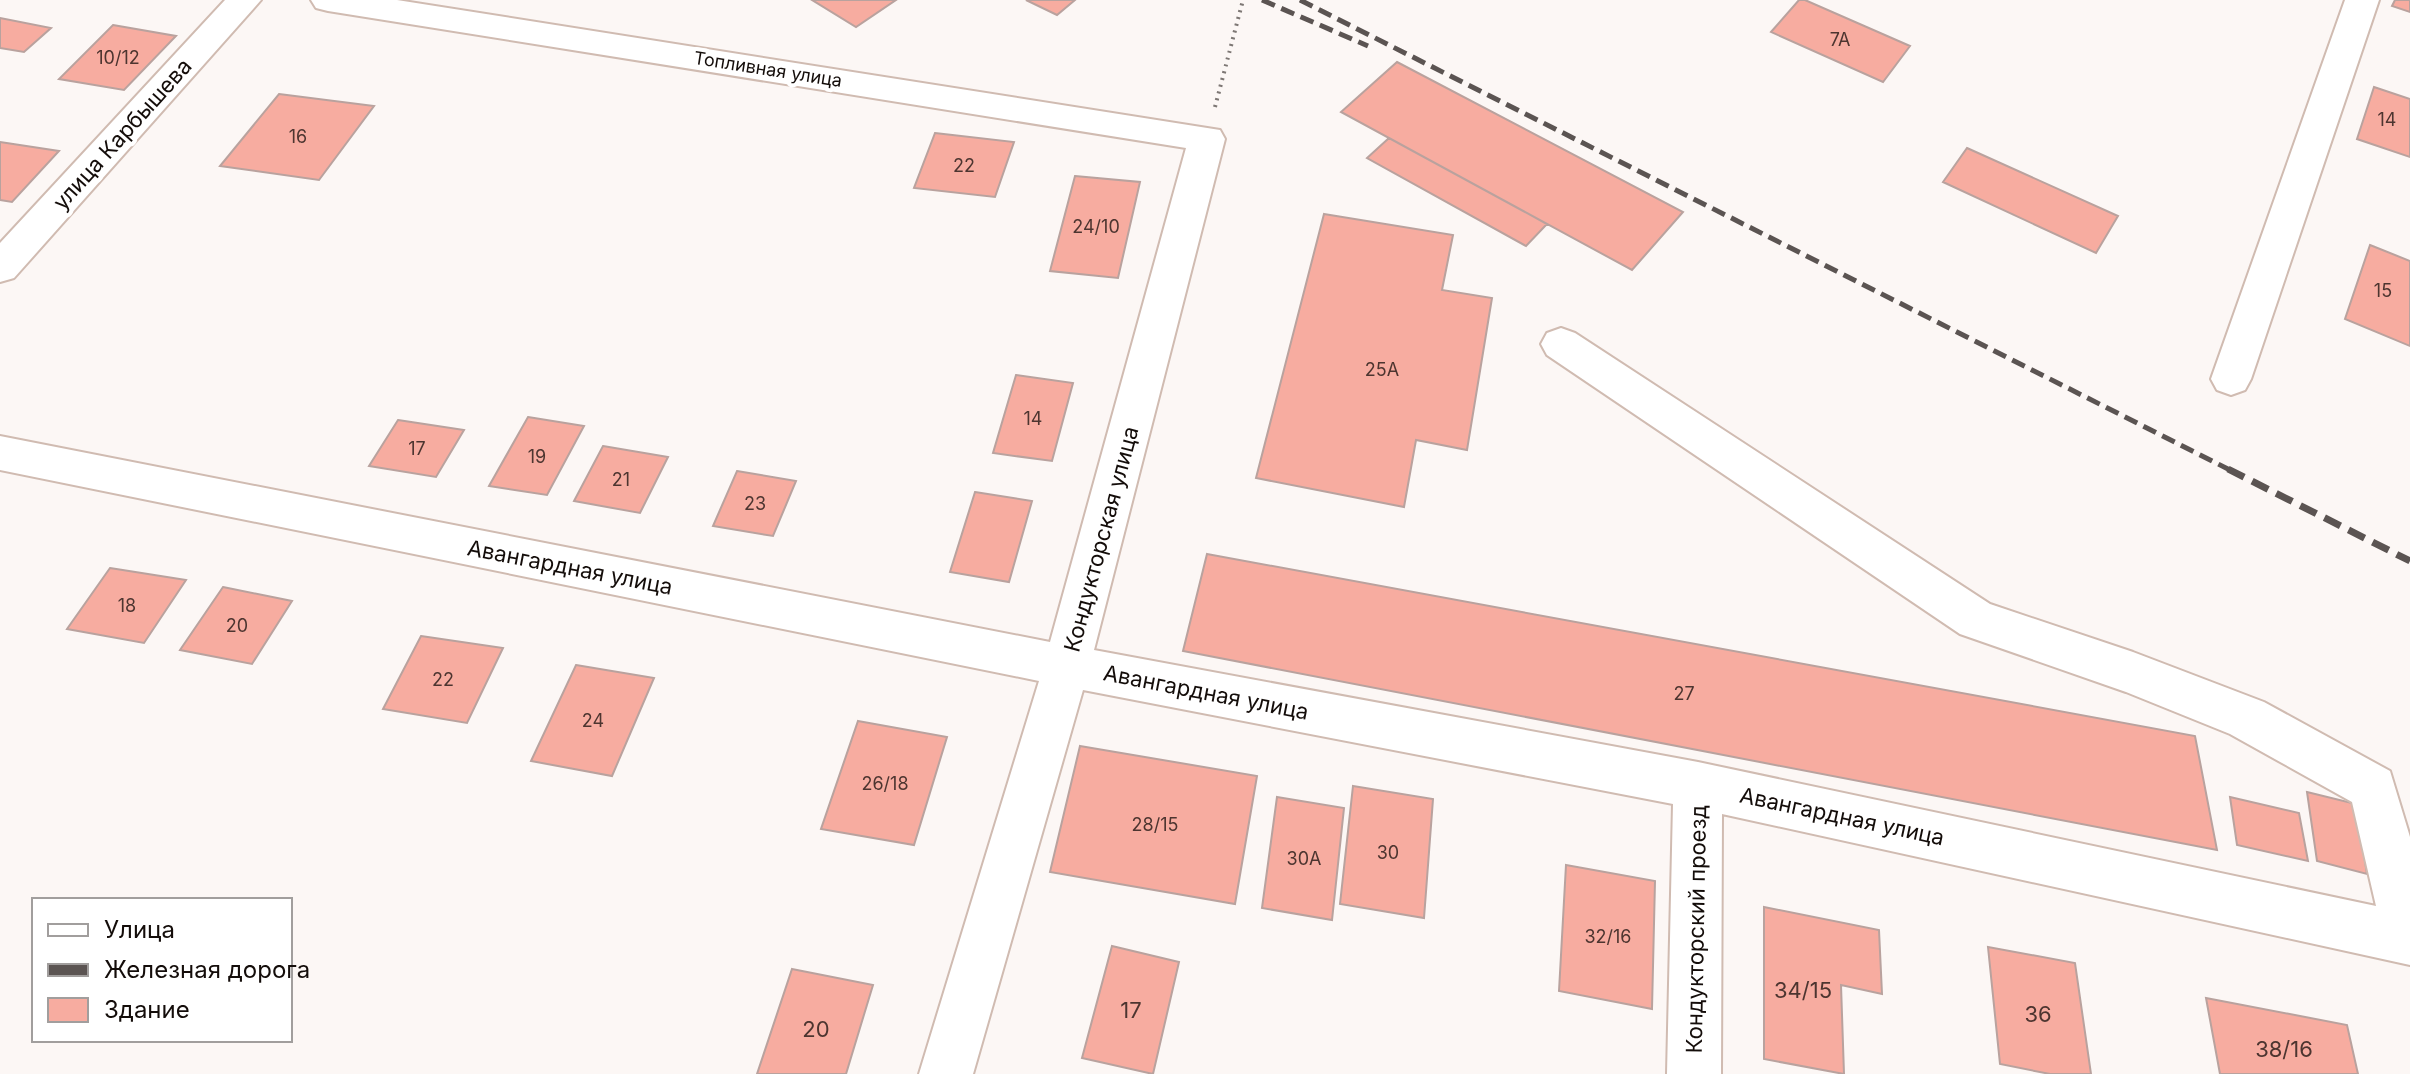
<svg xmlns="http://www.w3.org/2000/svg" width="2410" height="1074" font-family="Inter,sans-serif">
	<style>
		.building { fill: #f7aca0; stroke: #b9a29e; stroke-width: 2 }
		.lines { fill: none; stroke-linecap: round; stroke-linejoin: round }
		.minor-casing { stroke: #d0bbb1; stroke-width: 4 }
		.path { stroke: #7d7774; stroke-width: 4; stroke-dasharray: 2 5; stroke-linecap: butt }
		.minor { fill: #fff; fill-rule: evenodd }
		.rail-far1 { stroke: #5b5452; stroke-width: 5; stroke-dasharray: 14 7; stroke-linecap: butt }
		.rail { stroke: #5b5452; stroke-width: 7; stroke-dasharray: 18 9; stroke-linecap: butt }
		.labels { text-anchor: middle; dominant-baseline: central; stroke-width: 8; stroke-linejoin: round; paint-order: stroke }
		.number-label { font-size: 18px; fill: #4d3530 }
		.far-street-label { font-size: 18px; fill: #140d0a; stroke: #fff }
		.street-label { font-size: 22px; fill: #140d0a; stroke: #fff }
		.near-number-label { font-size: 22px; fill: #4d3530 }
	</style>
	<rect width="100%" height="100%" fill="#fcf7f5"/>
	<!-- building -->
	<path class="building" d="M 812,0 L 896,0 L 856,27 Z
		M 1026,0 L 1075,0 L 1057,15 Z
		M 1799,0 L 1805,0 L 1910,46 L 1883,82 L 1771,32 Z
		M 2395,0 L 2410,0 L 2410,12 L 2392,6 Z
		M 0,18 L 51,28 L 24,52 L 0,48 Z
		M 113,25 L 176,36 L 124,90 L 59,79 Z
		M 1397,62 L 1683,212 L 1632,270 L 1341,112 Z
		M 2374,87 L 2410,99 L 2410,157 L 2357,139 Z
		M 279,94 L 374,106 L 319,180 L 220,166 Z
		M 935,133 L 1014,142 L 995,197 L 914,188 Z
		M 1389,138 L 1547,224 L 1526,246 L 1367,158 Z
		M 0,142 L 59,151 L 12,202 L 0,200 Z
		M 1967,148 L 2118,216 L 2096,253 L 1943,182 Z
		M 1075,176 L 1140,182 L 1118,278 L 1050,271 Z
		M 1324,214 L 1453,235 L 1442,290 L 1492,298 L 1467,450 L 1416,440 L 1404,507 L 1256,478 Z
		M 2370,245 L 2410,261 L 2410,346 L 2345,319 Z
		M 1016,375 L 1073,383 L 1052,461 L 993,453 Z
		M 528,417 L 584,426 L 547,495 L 489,486 Z
		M 398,420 L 464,430 L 436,477 L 369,466 Z
		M 603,446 L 668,457 L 640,513 L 574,501 Z
		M 737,471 L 796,481 L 773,536 L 713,526 Z
		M 975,492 L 1032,501 L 1009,582 L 950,572 Z
		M 1207,554 L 2195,736 L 2217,850 L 1183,651 Z
		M 110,568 L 186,580 L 144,643 L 67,629 Z
		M 223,587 L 292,601 L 252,664 L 180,650 Z
		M 421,636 L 503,648 L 467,723 L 383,709 Z
		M 576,665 L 654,678 L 612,776 L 531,761 Z
		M 858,721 L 947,737 L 914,845 L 821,829 Z
		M 1080,746 L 1257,776 L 1235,904 L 1050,872 Z
		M 1353,786 L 1433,799 L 1424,918 L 1340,904 Z
		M 2307,792 L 2356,804 L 2367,874 L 2317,861 Z
		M 1277,797 L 1344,808 L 1332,920 L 1262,908 Z
		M 2230,797 L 2299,813 L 2308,861 L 2237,845 Z
		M 1566,865 L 1655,881 L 1652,1009 L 1559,991 Z
		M 1764,907 L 1879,930 L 1882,994 L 1841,985 L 1844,1074 L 1764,1059 Z
		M 1112,946 L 1179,962 L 1153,1074 L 1082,1058 Z
		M 1988,947 L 2075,963 L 2091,1074 L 2050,1074 L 2000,1064 Z
		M 792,969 L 873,985 L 846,1074 L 757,1074 Z
		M 2206,998 L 2347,1025 L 2358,1074 L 2220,1074 Z"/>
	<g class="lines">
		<!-- minor casing -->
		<g class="minor-casing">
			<path id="minor" d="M 225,0 L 261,0 L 14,278 L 0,282 L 0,243 Z
				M 311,0 L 397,0 L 1220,130 L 1225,139 L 1094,650 L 1698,762 L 2376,906 L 2352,802 L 2230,734 L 2126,692 L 1960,634 L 1547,355 L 1541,344 L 1547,333 L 1561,328 L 1575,333 L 1990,604 L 2133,652 L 2264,702 L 2390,771 L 2410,837 L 2410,965 L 1722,814 L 1721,1074 L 1667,1074 L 1673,804 L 1083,690 L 973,1074 L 919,1074 L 1039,681 L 0,470 L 0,436 L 1050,642 L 1186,148 L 328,11 L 316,8 Z
				M 2345,0 L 2379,0 L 2251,379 L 2245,390 L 2231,395 L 2217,390 L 2211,379 Z"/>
		</g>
		<!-- path -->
		<path class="path" d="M 1215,107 L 1243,0"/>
		<!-- minor -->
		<use href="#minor" class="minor"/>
		<!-- rail-far1 -->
		<path class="rail-far1" d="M 1262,0 L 1368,46
			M 1300,0 L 2232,471"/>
		<!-- rail -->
		<path class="rail" d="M 2228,469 L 2410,561"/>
	</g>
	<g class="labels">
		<!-- number labels -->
		<g class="number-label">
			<text x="1840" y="39">7А</text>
			<text x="118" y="57">10/12</text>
			<text x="2387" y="119">14</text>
			<text x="298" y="136">16</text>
			<text x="964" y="165">22</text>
			<text x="1096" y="226">24/10</text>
			<text x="2383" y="290">15</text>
			<text x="1382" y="369">25А</text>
			<text x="1033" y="418">14</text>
			<text x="417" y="448">17</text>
			<text x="537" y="456">19</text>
			<text x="621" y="479">21</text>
			<text x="755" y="503">23</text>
			<text x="127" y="605">18</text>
			<text x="237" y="625">20</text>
			<text x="443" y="679">22</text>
			<text x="1684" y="693">27</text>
			<text x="593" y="720">24</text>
			<text x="885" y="783">26/18</text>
			<text x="1155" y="824">28/15</text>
			<text x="1388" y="852">30</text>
			<text x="1304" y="858">30А</text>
			<text x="1608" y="936">32/16</text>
		</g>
		<!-- far-street labels -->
		<g class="far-street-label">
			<text transform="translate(768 69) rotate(9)">Топливная улица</text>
		</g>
		<!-- street labels -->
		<g class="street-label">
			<text transform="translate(122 134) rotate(-48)">улица Карбышева</text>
			<text transform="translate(1101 539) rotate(-75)">Кондукторская улица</text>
			<text transform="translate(570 567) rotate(11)">Авангардная улица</text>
			<text transform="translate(1206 692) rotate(11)">Авангардная улица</text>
			<text transform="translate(1842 816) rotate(12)">Авангардная улица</text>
			<text transform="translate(1696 929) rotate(-89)">Кондукторский проезд</text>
		</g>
		<!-- near-number labels -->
		<g class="near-number-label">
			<text x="1803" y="990">34/15</text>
			<text x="1131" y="1010">17</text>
			<text x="2038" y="1014">36</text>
			<text x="816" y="1029">20</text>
			<text x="2284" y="1049">38/16</text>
		</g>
	</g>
	<!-- legend -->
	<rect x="32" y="898" width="260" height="144" fill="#ffffff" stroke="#a19e9d" stroke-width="2"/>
	<rect x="48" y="924" width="40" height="12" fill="#ffffff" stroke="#a19e9d" stroke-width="2"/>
	<text x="104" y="938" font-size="24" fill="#140d0a">Улица</text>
	<rect x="48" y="964" width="40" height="12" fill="#5b5452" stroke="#a19e9d" stroke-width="2"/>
	<text x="104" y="978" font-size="24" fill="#140d0a">Железная дорога</text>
	<rect x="48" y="998" width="40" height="24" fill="#f7aca0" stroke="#a19e9d" stroke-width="2"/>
	<text x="104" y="1018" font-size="24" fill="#140d0a">Здание</text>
</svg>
